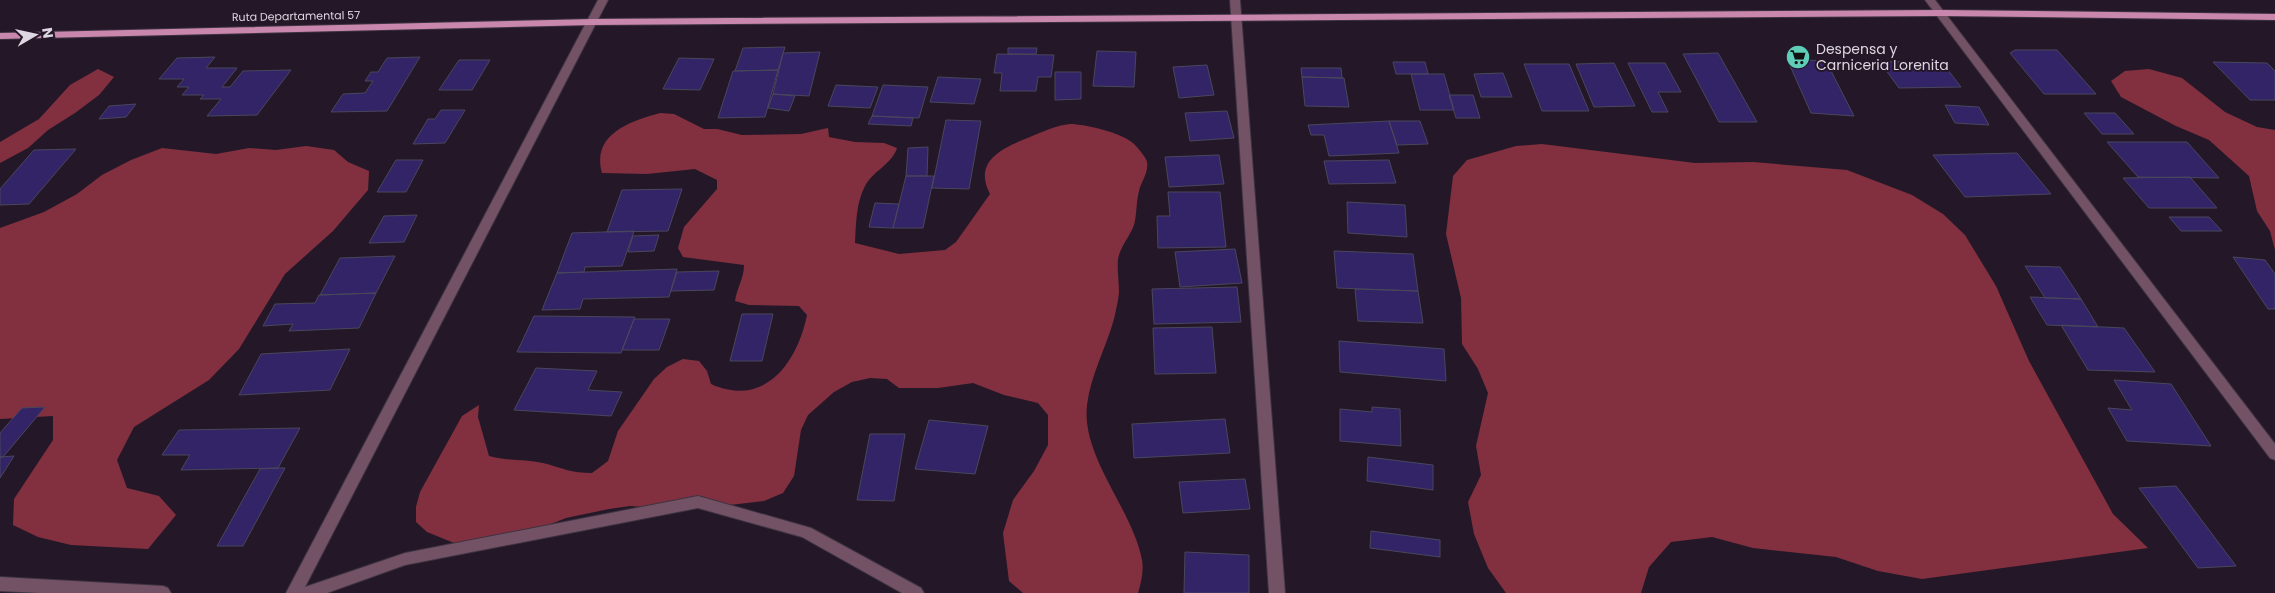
<svg xmlns="http://www.w3.org/2000/svg" width="2275" height="593" font-family="Poppins,sans-serif">
	<style>
		.forest { fill: #82303f }
		.building { fill: #332367; stroke: #49475c }
		.lines { fill: none; stroke-linecap: round; stroke-linejoin: round }
		.minor-casing { stroke: #3e3342; stroke-width: 2 }
		.major-casing { stroke: #3e3342; stroke-width: 2 }
		.minor { fill: #735265; fill-rule: evenodd }
		.major { fill: #ca87ad; fill-rule: evenodd }
		.labels { text-anchor: middle; dominant-baseline: central; stroke-width: 4; stroke-linejoin: round; paint-order: stroke }
		.far-street-label { font-size: 11px; fill: #ded6e1; stroke: #241828 }
		.poi-label { font-size: 14px; fill: #ded6e1; stroke: #241828; text-anchor: start }
	</style>
	<rect width="100%" height="100%" fill="#241828"/>
	<!-- forest -->
	<path class="forest" d="M 98,69 L 114,77 L 99,95 L 75,113 L 48,130 L 28,148 L 0,163 L 0,142 L 39,119 L 70,85 Z
		M 2149,69 L 2182,78 L 2225,112 L 2257,127 L 2275,130 L 2275,250 L 2270,231 L 2257,211 L 2249,176 L 2209,140 L 2176,126 L 2121,97 L 2111,81 L 2125,71 Z
		M 660,113 L 674,114 L 704,129 L 717,129 L 742,135 L 801,134 L 828,128 L 829,137 L 855,142 L 884,143 L 897,148 C 892,164 873,171 865,186 C 856,203 856,224 855,243 L 899,254 L 945,250 L 956,242 L 990,194 C 972,160 1005,147 1030,137 C 1042,132 1057,125 1070,124 C 1085,124 1123,133 1134,144 C 1138,148 1146,157 1147,162 C 1149,172 1141,182 1139,191 C 1136,202 1137,214 1134,225 C 1130,236 1120,247 1118,259 C 1117,270 1119,282 1119,293 C 1118,301 1116,310 1114,319 C 1106,348 1091,374 1087,405 C 1081,457 1133,510 1142,560 C 1144,571 1141,583 1138,593 L 1023,593 L 1009,581 L 1003,533 L 1013,500 L 1034,471 L 1048,445 L 1048,415 L 1038,403 L 1004,395 L 973,383 L 938,388 L 899,388 L 887,379 L 870,378 L 852,382 L 834,392 L 808,415 L 801,430 L 794,476 L 783,493 L 764,501 L 687,510 L 630,506 L 609,509 L 566,518 L 521,536 L 459,545 L 427,532 L 416,522 L 416,507 L 420,492 L 462,416 L 479,405 L 478,417 L 489,456 C 507,461 525,459 543,463 C 562,468 571,473 592,473 L 608,461 L 618,431 L 654,379 L 667,367 L 683,359 L 699,361 L 707,371 L 711,384 C 764,408 797,364 807,315 L 799,306 L 749,305 L 735,301 C 737,288 744,278 744,265 L 683,257 L 678,248 L 684,227 L 717,189 L 717,180 L 695,169 L 647,174 L 602,173 C 591,134 631,121 660,113 Z
		M 1542,144 L 1695,163 L 1753,162 L 1847,170 L 1912,195 L 1943,214 L 1965,235 L 1996,286 L 2029,361 L 2113,514 L 2148,548 L 1922,579 L 1878,571 L 1836,557 L 1753,548 L 1712,537 L 1671,542 L 1649,567 L 1641,593 L 1506,593 L 1488,568 L 1474,534 L 1468,502 L 1481,475 L 1476,446 L 1488,393 L 1478,369 L 1462,344 L 1461,298 L 1446,234 L 1453,176 L 1467,160 L 1516,146 Z
		M 306,146 L 334,150 L 348,162 L 369,171 L 368,190 L 333,231 L 285,274 L 239,349 L 209,380 L 134,427 L 117,460 L 127,488 L 159,496 L 176,515 L 148,549 L 71,545 L 38,537 L 13,525 L 14,499 L 53,440 L 53,416 L 0,419 L 0,228 L 44,212 L 77,194 L 102,175 L 131,160 L 162,148 L 216,154 L 249,148 L 276,150 Z"/>
	<!-- building -->
	<path class="building" d="M 785,47 L 778,70 L 735,71 L 743,48 Z
		M 1008,48 L 1037,48 L 1036,54 L 1008,54 Z
		M 2015,50 L 2057,50 L 2096,94 L 2044,94 L 2010,53 Z
		M 1097,51 L 1136,52 L 1134,87 L 1093,86 Z
		M 820,52 L 809,96 L 773,94 L 783,53 Z
		M 1718,53 L 1757,122 L 1719,122 L 1683,54 Z
		M 997,54 L 1054,55 L 1051,77 L 1038,77 L 1036,91 L 1000,91 L 1002,73 L 994,73 Z
		M 215,57 L 206,68 L 237,68 L 222,87 L 230,87 L 243,71 L 291,70 L 257,115 L 207,116 L 221,99 L 200,99 L 204,95 L 182,95 L 189,87 L 177,87 L 184,79 L 159,79 L 177,58 Z
		M 420,57 L 387,111 L 331,112 L 343,94 L 365,93 L 373,81 L 365,81 L 371,72 L 378,72 L 387,58 Z
		M 679,58 L 714,59 L 700,90 L 663,89 Z
		M 1787,59 L 1826,61 L 1854,116 L 1811,113 Z
		M 459,60 L 490,60 L 472,90 L 439,90 Z
		M 1941,61 L 1961,87 L 1899,88 L 1880,62 Z
		M 1393,62 L 1425,62 L 1428,74 L 1396,74 Z
		M 2213,62 L 2267,63 L 2275,71 L 2275,100 L 2250,100 Z
		M 1614,63 L 1635,106 L 1594,107 L 1576,64 Z
		M 1628,63 L 1665,63 L 1681,92 L 1658,92 L 1668,112 L 1652,112 Z
		M 1524,64 L 1569,64 L 1589,111 L 1542,111 Z
		M 1207,65 L 1214,95 L 1179,98 L 1173,67 Z
		M 1301,68 L 1341,68 L 1342,78 L 1302,77 Z
		M 778,70 L 765,117 L 718,118 L 733,71 Z
		M 1055,72 L 1081,72 L 1081,99 L 1055,100 Z
		M 1503,73 L 1512,97 L 1481,97 L 1474,74 Z
		M 1411,74 L 1444,74 L 1454,110 L 1420,110 Z
		M 938,77 L 981,79 L 974,104 L 930,102 Z
		M 1302,77 L 1344,78 L 1349,107 L 1305,106 Z
		M 836,85 L 878,87 L 870,108 L 828,106 Z
		M 883,85 L 928,87 L 919,118 L 872,116 Z
		M 773,94 L 795,96 L 789,111 L 768,108 Z
		M 1449,95 L 1473,95 L 1480,118 L 1456,118 Z
		M 136,104 L 126,117 L 99,119 L 109,106 Z
		M 1945,105 L 1979,107 L 1989,125 L 1955,123 Z
		M 441,110 L 465,110 L 445,143 L 413,144 L 428,119 L 435,119 Z
		M 1227,111 L 1234,138 L 1190,141 L 1185,113 Z
		M 2084,113 L 2115,113 L 2134,134 L 2102,134 Z
		M 872,116 L 913,118 L 911,126 L 868,124 Z
		M 946,120 L 981,121 L 969,189 L 932,188 Z
		M 1389,121 L 1420,121 L 1428,144 L 1397,145 Z
		M 1389,121 L 1399,153 L 1329,156 L 1324,135 L 1311,135 L 1308,125 Z
		M 2107,142 L 2187,142 L 2219,178 L 2138,177 Z
		M 928,147 L 927,176 L 906,176 L 908,148 Z
		M 76,149 L 29,204 L 0,205 L 0,189 L 34,150 Z
		M 2017,153 L 2051,194 L 1965,197 L 1933,155 Z
		M 1219,155 L 1224,184 L 1169,187 L 1165,157 Z
		M 396,160 L 423,160 L 406,192 L 377,192 Z
		M 1389,160 L 1396,183 L 1329,184 L 1324,161 Z
		M 906,176 L 934,176 L 923,228 L 893,228 Z
		M 2190,177 L 2217,208 L 2149,208 L 2123,178 Z
		M 682,189 L 668,231 L 607,232 L 622,190 Z
		M 1168,192 L 1220,192 L 1226,247 L 1158,248 L 1157,216 L 1170,216 Z
		M 1347,202 L 1405,205 L 1407,237 L 1348,233 Z
		M 875,203 L 899,204 L 893,228 L 869,227 Z
		M 417,215 L 404,242 L 369,243 L 384,216 Z
		M 2169,217 L 2209,217 L 2222,231 L 2181,231 Z
		M 634,231 L 622,266 L 585,267 L 584,272 L 557,273 L 572,233 Z
		M 659,235 L 654,251 L 628,252 L 633,236 Z
		M 1235,249 L 1242,283 L 1180,287 L 1175,252 Z
		M 1334,251 L 1413,254 L 1418,291 L 1337,288 Z
		M 395,256 L 376,293 L 320,295 L 340,258 Z
		M 2233,257 L 2265,260 L 2275,274 L 2275,309 L 2268,309 Z
		M 2025,266 L 2060,267 L 2081,299 L 2045,298 Z
		M 677,269 L 669,297 L 583,299 L 580,309 L 542,310 L 557,273 Z
		M 719,271 L 714,290 L 671,291 L 677,272 Z
		M 1237,287 L 1241,322 L 1154,324 L 1152,289 Z
		M 1355,289 L 1418,291 L 1423,323 L 1358,321 Z
		M 376,293 L 359,328 L 289,331 L 293,324 L 263,326 L 275,304 L 315,303 L 319,295 Z
		M 2030,297 L 2081,299 L 2098,327 L 2047,325 Z
		M 742,314 L 773,314 L 762,361 L 730,361 Z
		M 534,316 L 635,317 L 621,353 L 517,352 Z
		M 634,319 L 670,319 L 659,350 L 622,350 Z
		M 2061,325 L 2124,328 L 2155,372 L 2088,370 Z
		M 1212,327 L 1216,373 L 1155,374 L 1153,328 Z
		M 1339,341 L 1444,349 L 1446,381 L 1340,372 Z
		M 350,349 L 330,390 L 239,395 L 261,354 Z
		M 536,368 L 597,371 L 588,390 L 622,392 L 611,416 L 514,410 Z
		M 2114,380 L 2171,384 L 2211,446 L 2127,441 L 2108,408 L 2132,410 Z
		M 45,407 L 3,457 L 0,457 L 0,433 L 22,408 Z
		M 1372,407 L 1400,409 L 1401,446 L 1340,441 L 1340,409 L 1372,412 Z
		M 1225,419 L 1230,453 L 1134,458 L 1132,424 Z
		M 929,420 L 988,426 L 975,474 L 915,469 Z
		M 300,428 L 278,468 L 181,470 L 190,455 L 162,455 L 179,430 Z
		M 870,434 L 905,434 L 894,501 L 857,500 Z
		M 14,456 L 0,478 L 0,457 Z
		M 1368,457 L 1433,465 L 1433,490 L 1367,481 Z
		M 278,468 L 285,468 L 243,546 L 217,546 L 260,469 Z
		M 1245,479 L 1250,509 L 1183,513 L 1179,482 Z
		M 2176,486 L 2236,566 L 2198,568 L 2139,488 Z
		M 1371,531 L 1440,540 L 1440,557 L 1370,548 Z
		M 1185,552 L 1249,555 L 1249,593 L 1184,593 Z"/>
	<g class="lines">
		<!-- minor casing -->
		<g class="minor-casing">
			<path id="minor" d="M 598,0 L 608,0 L 305,587 L 405,553 L 698,496 L 811,528 L 921,588 L 924,593 L 902,593 L 802,537 L 698,508 L 405,565 L 327,593 L 286,593 Z
				M 1230,0 L 1240,0 L 1285,593 L 1269,593 Z
				M 1925,0 L 1935,0 L 2275,444 L 2275,460 L 2270,458 Z
				M 0,577 L 163,586 L 168,588 L 171,593 L 41,593 L 0,591 Z"/>
		</g>
		<!-- major casing -->
		<g class="major-casing">
			<path id="major" d="M 1941,10 L 2275,14 L 2275,20 L 1941,16 L 592,25 L 0,39 L 0,33 L 592,19 Z"/>
		</g>
		<!-- minor -->
		<use href="#minor" class="minor"/>
		<!-- major -->
		<use href="#major" class="major"/>
	</g>
	<!-- icons -->
	<defs>
		<g id="supermarket-disc" transform="scale(1.25)"><circle r="9.5" fill="#5eceb8" stroke="#241828"/><path d="M-6-5.5h2.5l.6 2H6L4.5 2H-2.5L-4.4-4H-6ZM-1.5 3.2a1.3 1.3 0 1 0 .1 0ZM3 3.2a1.3 1.3 0 1 0 .1 0Z" fill="#111"/></g>
	</defs>
	<g fill-rule="evenodd">
		<use href="#supermarket-disc" x="1798" y="57"/>
	</g>
	<g class="labels">
		<!-- far-street labels -->
		<g class="far-street-label">
			<text transform="translate(296 16) rotate(-1)">Ruta Departamental 57</text>
		</g>
		<!-- poi labels -->
		<g class="poi-label">
			<text x="1816" y="49">Despensa y<tspan x="1816" dy="16">Carniceria Lorenita</tspan></text>
		</g>
	</g>
	<!-- north arrow -->
	<g transform="translate(35 35) rotate(81)" stroke="#241828" stroke-width="4" paint-order="stroke">
	<path d="M0-4L9 19L0 12L-9 19Z" fill="#ded6e1"/>
	<text y="-8" font-size="14" font-weight="bold" text-anchor="middle" fill="#ded6e1">N</text>
	</g>
</svg>
